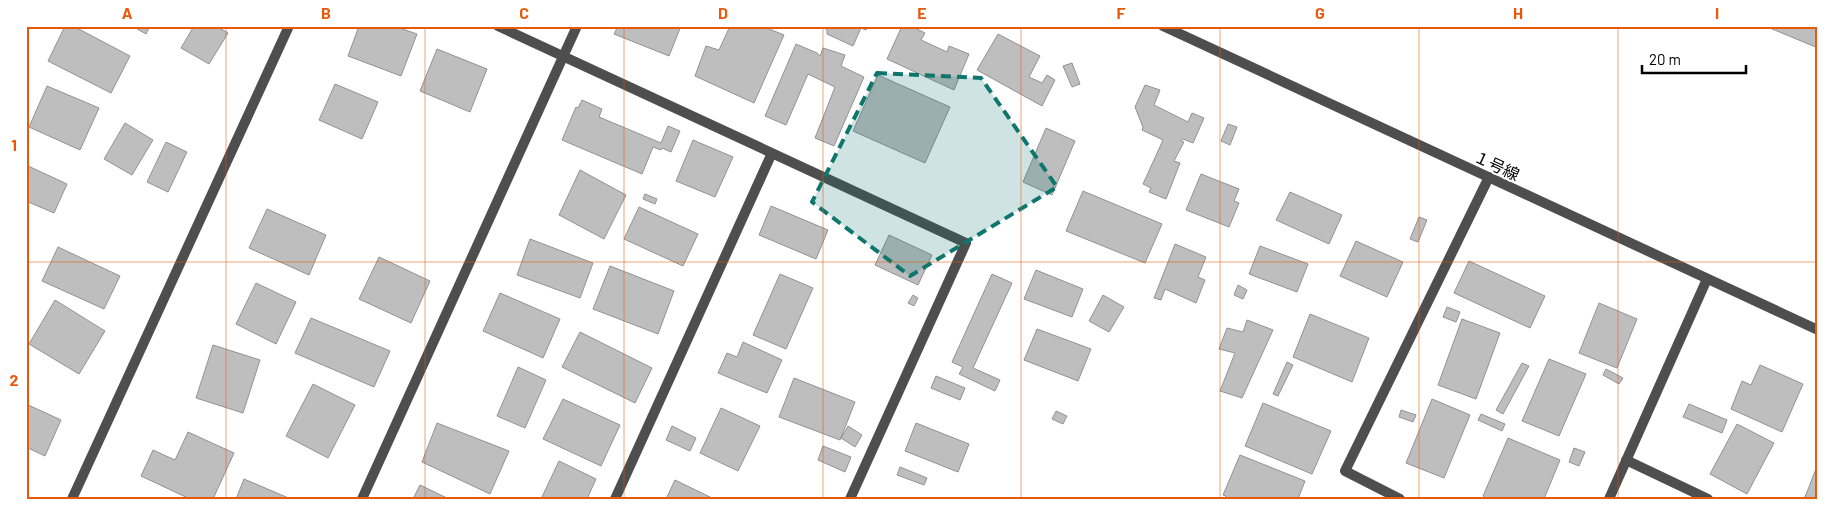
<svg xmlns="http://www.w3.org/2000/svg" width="1844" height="525" font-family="Barlow,'Noto Sans JP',sans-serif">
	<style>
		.building { fill: #bebebe; stroke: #929292 }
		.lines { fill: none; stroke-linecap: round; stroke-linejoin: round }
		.minor { stroke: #4e4e4e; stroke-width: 10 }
		.tertiary { stroke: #4e4e4e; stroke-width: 10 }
		.marked { fill: #0f766e; fill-opacity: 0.2; stroke: #0f766e; stroke-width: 4; stroke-dasharray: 10 6; stroke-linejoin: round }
		.grid { fill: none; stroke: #e8590c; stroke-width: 1; stroke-opacity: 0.55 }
		.labels { text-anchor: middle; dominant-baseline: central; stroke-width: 4; stroke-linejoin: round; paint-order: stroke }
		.street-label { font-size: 16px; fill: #000; stroke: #fff }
		.neatline { fill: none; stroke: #e8590c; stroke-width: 2 }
		.grid-label { font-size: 16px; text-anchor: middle; font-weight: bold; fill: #e8590c }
	</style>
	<rect width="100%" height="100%" fill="#fff"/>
	<!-- building -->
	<path class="building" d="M 65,26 L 73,26 L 130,56 L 111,93 L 48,61 Z
		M 132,26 L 150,26 L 146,34 Z
		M 194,26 L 216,26 L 228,33 L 209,64 L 181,48 Z
		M 359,26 L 394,26 L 417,34 L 401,76 L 348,56 Z
		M 618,26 L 681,26 L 669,56 L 614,34 Z
		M 730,26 L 762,26 L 784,35 L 754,103 L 695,76 L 706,46 L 719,50 Z
		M 822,26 L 868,26 L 866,30 L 861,28 L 853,46 L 827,34 L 827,30 Z
		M 902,26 L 911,26 L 925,33 L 921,40 L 947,52 L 949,46 L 969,54 L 954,90 L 887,59 Z
		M 1765,26 L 1818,26 L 1818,48 Z
		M 998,34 L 1040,56 L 1029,77 L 1042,83 L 1047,75 L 1055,80 L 1042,106 L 977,70 Z
		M 796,44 L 817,53 L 820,56 L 823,48 L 845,55 L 841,66 L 864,77 L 834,146 L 815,138 L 835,87 L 808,74 L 786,125 L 765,116 Z
		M 437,49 L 487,69 L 470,112 L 420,91 Z
		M 1072,63 L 1080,84 L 1072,87 L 1063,66 Z
		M 878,75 L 950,107 L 925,163 L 853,131 Z
		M 335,84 L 378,102 L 362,139 L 319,120 Z
		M 1145,85 L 1160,90 L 1154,105 L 1188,122 L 1192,113 L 1204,118 L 1193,143 L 1183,139 L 1181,141 L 1184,142 L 1174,161 L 1180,163 L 1166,199 L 1149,192 L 1151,188 L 1143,184 L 1163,140 L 1142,130 L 1143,127 L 1135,107 Z
		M 47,86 L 99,108 L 80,150 L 29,127 Z
		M 582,100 L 602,109 L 599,117 L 661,143 L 668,126 L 680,131 L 671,152 L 662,148 L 661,150 L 653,147 L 642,174 L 562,140 L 576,107 L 578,108 Z
		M 125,123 L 153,140 L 132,175 L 104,159 Z
		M 1228,124 L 1237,127 L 1230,145 L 1221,141 Z
		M 1046,128 L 1075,141 L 1052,195 L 1023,182 Z
		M 693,140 L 733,157 L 715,197 L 676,181 Z
		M 166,142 L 187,152 L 168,192 L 147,182 Z
		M 26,165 L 67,184 L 54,213 L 26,201 Z
		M 580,170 L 626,195 L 604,239 L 559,215 Z
		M 1201,174 L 1239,189 L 1234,201 L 1239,203 L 1229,227 L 1186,210 Z
		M 1083,191 L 1162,224 L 1145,263 L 1066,231 Z
		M 1290,192 L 1342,215 L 1329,244 L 1276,220 Z
		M 645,194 L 657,199 L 655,204 L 643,199 Z
		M 771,206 L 828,230 L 816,259 L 759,235 Z
		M 639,207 L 698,234 L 683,266 L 624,239 Z
		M 267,209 L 326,235 L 309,275 L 249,248 Z
		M 1419,217 L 1427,220 L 1418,242 L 1410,239 Z
		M 889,235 L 932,255 L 918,285 L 875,265 Z
		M 530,239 L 593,263 L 580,298 L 517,275 Z
		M 1356,241 L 1403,262 L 1387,297 L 1340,276 Z
		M 1175,244 L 1206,257 L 1198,277 L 1205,280 L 1196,303 L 1165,289 L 1161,300 L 1154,298 Z
		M 1260,246 L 1308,264 L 1297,292 L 1249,274 Z
		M 58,247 L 120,276 L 104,309 L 42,281 Z
		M 379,257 L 430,281 L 411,323 L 359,299 Z
		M 1469,261 L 1545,296 L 1530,328 L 1454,293 Z
		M 610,266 L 674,291 L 658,334 L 593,309 Z
		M 1036,270 L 1083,289 L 1072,317 L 1024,299 Z
		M 780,274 L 813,288 L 786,349 L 753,335 Z
		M 992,274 L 1012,283 L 973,368 L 1000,380 L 995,391 L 959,374 L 963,367 L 952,362 Z
		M 256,283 L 296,302 L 276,344 L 236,324 Z
		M 1238,285 L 1247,290 L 1243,299 L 1234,295 Z
		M 500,293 L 560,319 L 543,358 L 483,331 Z
		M 913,295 L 918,298 L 914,306 L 908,303 Z
		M 1103,295 L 1124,307 L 1109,332 L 1089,321 Z
		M 55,300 L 105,331 L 79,374 L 29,344 Z
		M 1599,303 L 1637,319 L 1617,368 L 1579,353 Z
		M 1447,307 L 1460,312 L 1456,322 L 1443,317 Z
		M 1310,314 L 1369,338 L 1352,382 L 1293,357 Z
		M 311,318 L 390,351 L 374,387 L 295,353 Z
		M 1462,319 L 1500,333 L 1476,399 L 1438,385 Z
		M 1247,320 L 1273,330 L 1242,398 L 1220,391 L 1235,353 L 1219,349 L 1227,328 L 1243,332 Z
		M 1037,329 L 1091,349 L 1078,381 L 1024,360 Z
		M 580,332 L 652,368 L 635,403 L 562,367 Z
		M 743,342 L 782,360 L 767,393 L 718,373 L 727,353 L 737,357 Z
		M 213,345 L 260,360 L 243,413 L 196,398 Z
		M 1549,359 L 1586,374 L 1559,436 L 1522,421 Z
		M 1287,362 L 1293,365 L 1278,396 L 1273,394 Z
		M 1522,363 L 1529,366 L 1503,414 L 1496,410 Z
		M 1760,365 L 1803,384 L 1782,432 L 1731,409 L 1742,381 L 1751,385 Z
		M 518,367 L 546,380 L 525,428 L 497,416 Z
		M 1606,369 L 1623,378 L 1619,384 L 1603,375 Z
		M 936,376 L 965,388 L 960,400 L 931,388 Z
		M 794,378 L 855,402 L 840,440 L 779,417 Z
		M 313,384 L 355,405 L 328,458 L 286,436 Z
		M 563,399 L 620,425 L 601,466 L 543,439 Z
		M 1432,399 L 1470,415 L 1444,478 L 1406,463 Z
		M 1263,403 L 1331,431 L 1312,474 L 1245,446 Z
		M 26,404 L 61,420 L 45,456 L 26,447 Z
		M 1689,404 L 1727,420 L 1722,433 L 1683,417 Z
		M 721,408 L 760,426 L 738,471 L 700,453 Z
		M 1401,410 L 1416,415 L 1413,422 L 1399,417 Z
		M 1056,411 L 1067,416 L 1063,424 L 1052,419 Z
		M 1481,414 L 1505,424 L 1502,431 L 1478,420 Z
		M 437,423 L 509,451 L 490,494 L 422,462 Z
		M 916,423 L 969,444 L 958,472 L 905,451 Z
		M 1737,424 L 1774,443 L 1747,494 L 1710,474 Z
		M 672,426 L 696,438 L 690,451 L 666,440 Z
		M 848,426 L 862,435 L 855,447 L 841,438 Z
		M 188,432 L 234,453 L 213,499 L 190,499 L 141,476 L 153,450 L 175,460 Z
		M 1508,438 L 1560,460 L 1544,499 L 1488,499 L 1483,496 Z
		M 823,446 L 851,457 L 845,472 L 818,460 Z
		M 1574,448 L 1585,452 L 1579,466 L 1569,462 Z
		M 1240,455 L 1305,481 L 1298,499 L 1225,499 L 1226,496 L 1223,495 Z
		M 559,461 L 596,479 L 587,499 L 541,499 Z
		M 1817,466 L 1818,499 L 1804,499 L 1809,487 Z
		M 900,467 L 927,478 L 924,485 L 897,475 Z
		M 244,479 L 291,499 L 236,499 Z
		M 675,480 L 714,499 L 666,499 Z
		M 420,485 L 449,499 L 413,499 Z"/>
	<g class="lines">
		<!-- minor -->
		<path class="minor" d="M 498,26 L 966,243 L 850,499
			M 1626,460 L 1708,499
			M 72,499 L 289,26
			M 362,499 L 577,26
			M 615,499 L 772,153
			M 1400,499 L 1345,471 L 1489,177
			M 1609,499 L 1707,279"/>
		<!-- tertiary -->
		<path class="tertiary" d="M 1163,26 L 1818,330"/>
	</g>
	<!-- marked area -->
	<path class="marked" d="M 877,73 L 981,78 L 1057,187 L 910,276 L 812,202 Z"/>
	<!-- grid -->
	<path class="grid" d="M 226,26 L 226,499M 425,26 L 425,499M 624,26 L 624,499M 823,26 L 823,499M 1021,26 L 1021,499M 1220,26 L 1220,499M 1419,26 L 1419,499M 1618,26 L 1618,499M 26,262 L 1818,262"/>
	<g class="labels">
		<!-- street labels -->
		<g class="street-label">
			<text transform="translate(1497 165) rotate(25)">１号線</text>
		</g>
	</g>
	<!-- border -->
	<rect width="1844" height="525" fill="none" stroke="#ffffff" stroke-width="55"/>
	<!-- scale -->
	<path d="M1642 65v8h104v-8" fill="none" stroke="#000000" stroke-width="2.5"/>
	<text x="1649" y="65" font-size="15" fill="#000000" stroke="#ffffff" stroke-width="4" paint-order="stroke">20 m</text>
	<rect x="28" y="28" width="1788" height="470" class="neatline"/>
	<g class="grid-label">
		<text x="127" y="19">A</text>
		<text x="326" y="19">B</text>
		<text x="524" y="19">C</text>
		<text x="723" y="19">D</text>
		<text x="922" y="19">E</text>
		<text x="1121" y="19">F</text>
		<text x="1320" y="19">G</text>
		<text x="1518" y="19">H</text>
		<text x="1717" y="19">I</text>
		<text x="14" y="151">1</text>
		<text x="14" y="386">2</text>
	</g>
</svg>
